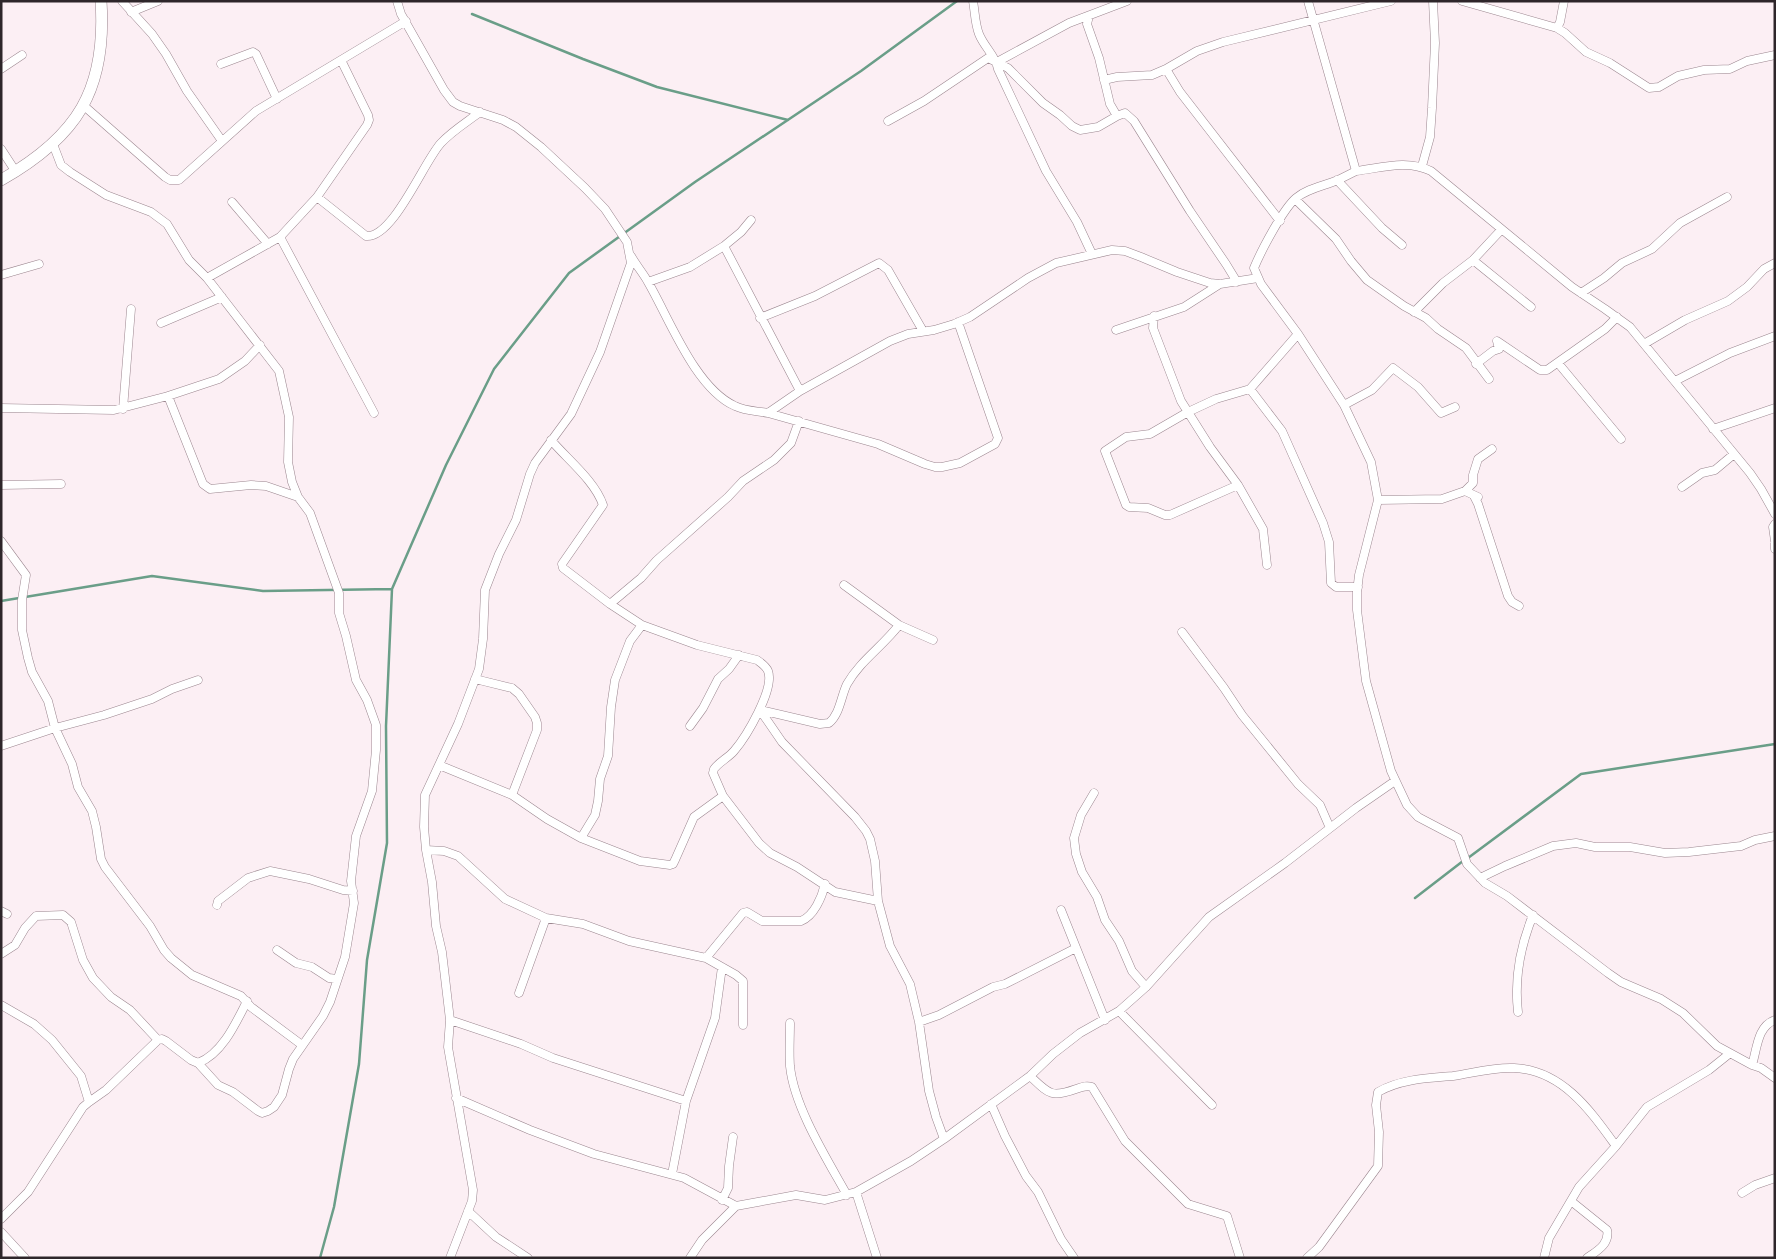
<svg xmlns="http://www.w3.org/2000/svg" width="1776" height="1259" font-family="Quicksand,sans-serif">
	<style>
		.lines { fill: none; stroke-linecap: round; stroke-linejoin: round }
		.stream { stroke: #6a9e88; stroke-width: 2.5 }
		.minor-casing { stroke: #9b868f; stroke-width: 9 }
		.secondary-casing { stroke: #9b868f; stroke-width: 12 }
		.minor { stroke: #fff; stroke-width: 8 }
		.secondary { stroke: #fff; stroke-width: 11 }
	</style>
	<rect width="100%" height="100%" fill="#fceff4"/>
	<g class="lines">
		<!-- stream -->
		<path class="stream" d="M 472,14 L 583,59 L 657,87 L 788,120
			M 1,601 L 152,576 L 263,591 L 392,589
			M 1468,858 L 1581,774 L 1775,744
			M 1415,898 L 1463,861
			M 320,1258 L 334,1207 L 359,1064 L 367,960 L 387,843 L 386,726 L 392,589 L 446,465 L 494,369 L 569,273 L 695,182 L 861,71 L 957,1"/>
		<!-- minor casing -->
		<g class="minor-casing">
			<path id="minor" d="M 122,1 L 152,34 L 166,54 L 187,91 L 222,141
				M 397,1 L 401,14 L 444,90 L 453,102 L 460,106 L 503,120 L 516,127 L 541,147 L 585,188 L 605,209 L 627,242 L 631,263 L 600,352 L 571,414 L 535,463 L 530,474 L 516,520 L 499,554 L 485,590 L 483,639 L 479,669 L 458,724 L 425,795 L 424,827 L 426,850 L 432,882 L 436,926 L 442,952 L 450,1020 L 448,1047 L 473,1190 L 472,1201 L 450,1258
				M 973,1 C 975,12 975,24 979,34 C 984,47 996,56 998,69 L 1046,171 L 1077,222 L 1092,254
				M 1308,1 L 1356,171 C 1350,174 1344,177 1338,180 C 1324,186 1308,188 1296,198 C 1283,209 1261,251 1254,268 L 1261,284 L 1298,334 L 1344,405 L 1371,462 L 1378,500 L 1359,575 L 1357,592 L 1357,610 L 1366,681 L 1391,771 L 1407,805 L 1418,817 L 1458,838 L 1467,864 L 1485,883 L 1507,896 L 1608,973 L 1621,982 L 1661,999 L 1683,1013 L 1717,1046 L 1752,1065 L 1761,1068 L 1775,1078
				M 1462,1 L 1557,28 L 1565,33 L 1586,52 L 1610,63 L 1649,88 L 1659,87 L 1678,76 L 1704,70 L 1730,69 L 1747,61 L 1775,55
				M 131,12 L 158,1
				M 1089,16 L 1087,24 L 1099,58 L 1110,104 L 1117,116 L 1125,113 L 1134,121 L 1190,211 L 1226,264 L 1237,282
				M 1557,28 L 1560,22 L 1564,1
				M 997,62 L 1069,23 L 1127,1
				M 221,64 L 253,52 L 256,54 L 277,99
				M 1,69 L 22,55
				M 1166,69 L 1180,92 L 1280,221
				M 1104,80 L 1117,77 L 1152,75 L 1166,69 L 1197,51 L 1223,42 L 1391,1
				M 83,105 L 165,177 L 170,180 L 179,180 L 256,111 L 406,21
				M 888,121 L 924,101 L 988,58 L 1008,68 L 1043,103 L 1060,115 L 1072,126 L 1080,130 L 1098,127 L 1117,116
				M 53,144 L 61,165 L 70,172 L 106,195 L 151,212 L 167,224 L 189,260 L 207,278 L 279,371 L 289,417 L 288,462 L 292,482 L 298,497 L 310,513 L 339,593 L 339,613 L 346,636 L 356,680 L 367,700 L 376,725 L 376,750 L 372,791 L 356,836 L 351,881 L 354,903 L 345,957 L 330,1002 L 323,1016 L 293,1059 L 289,1069 L 282,1095 L 274,1107 L 268,1111 L 262,1113 L 258,1111 L 233,1092 L 218,1085 L 198,1063 L 191,1060 L 166,1041 L 162,1039 L 158,1040
				M 1,149 L 16,172
				M 1422,166 L 1430,137 L 1432,108 L 1435,43 L 1433,1
				M 1356,171 C 1381,168 1407,159 1431,171 L 1572,287 L 1605,309 L 1630,327 L 1750,473 L 1761,489 L 1775,514
				M 1337,180 L 1382,228 L 1402,245
				M 317,197 L 366,236 C 393,239 424,161 441,143 C 452,131 467,122 480,112
				M 1295,199 L 1336,239 L 1351,261 L 1367,280 L 1404,306 L 1426,318 L 1438,329 L 1466,348 L 1489,379
				M 232,202 L 268,244
				M 280,237 L 374,413
				M 724,246 L 741,232 L 751,220
				M 631,256 C 636,265 643,273 648,282 C 669,318 695,388 735,406 C 745,411 757,411 768,413 L 800,391 L 890,341 L 908,334 L 934,330 L 954,324 L 970,317 L 1028,278 L 1056,263 L 1112,250 L 1125,251 L 1141,257 L 1177,272 L 1210,283 L 1220,284 L 1258,278
				M 1473,260 L 1531,307
				M 1,275 L 39,264
				M 207,278 L 280,237 L 317,197 L 367,125 L 369,120 L 368,115 L 341,60
				M 648,282 L 690,267 L 724,246 L 800,391
				M 1581,293 L 1604,278 L 1622,263 L 1652,249 L 1680,223 L 1727,197
				M 1414,312 L 1443,283 L 1473,260 L 1501,230
				M 1154,316 L 1153,328 L 1181,401 L 1210,447 L 1238,485 L 1263,529 L 1267,565
				M 760,318 L 815,296 L 879,263 L 888,270 L 923,331
				M 161,323 L 222,297
				M 1116,330 L 1184,307 L 1220,284
				M 1644,344 L 1685,320 L 1728,301 L 1747,287 L 1764,269 L 1775,263
				M 1558,363 L 1621,439
				M 1476,364 L 1493,351 L 1499,349 L 1497,341 L 1540,370 L 1547,370 L 1605,329 L 1617,317
				M 1675,381 L 1730,353 L 1775,336
				M 1250,389 L 1282,431 L 1323,523 L 1329,542 L 1331,583 L 1336,587 L 1358,587
				M 168,396 L 203,484 L 210,489 L 251,485 L 266,486 L 298,497
				M 1344,405 L 1372,390 L 1393,368 L 1418,387 L 1441,413 L 1455,407
				M 1,408 L 114,410 L 168,396 L 219,379 L 245,361 L 260,345
				M 123,409 L 131,309
				M 768,413 L 878,444 L 925,464 L 935,467 L 942,467 L 960,463 L 995,444 L 998,438 L 958,322
				M 1713,429 L 1775,408
				M 551,440 C 567,459 595,481 603,505 L 562,564 L 563,568 L 610,604 L 642,625 L 697,645 L 757,660 C 761,663 766,666 768,671 C 775,689 746,737 734,751 C 728,758 719,762 714,769 L 713,773 L 723,796 L 759,843 L 770,853 L 797,867 L 835,892 L 878,901
				M 1,485 L 61,484
				M 1238,485 L 1170,515 L 1165,515 L 1148,508 L 1129,507 L 1126,505 L 1105,451 L 1126,437 L 1150,434 L 1188,412 L 1216,399 L 1250,389 L 1298,334
				M 1682,487 L 1702,473 L 1715,470 L 1734,454
				M 1465,491 L 1473,483 L 1473,475 L 1478,459 L 1492,449
				M 1378,500 L 1442,499 L 1465,491 L 1478,497 L 1474,496 L 1478,504 L 1508,596 L 1512,602 L 1519,606
				M 1775,524 L 1773,527 L 1775,541
				M 1,541 L 26,575 L 22,600 L 22,630 L 28,658 L 32,672 L 48,701 L 55,728 L 72,764 L 78,787 L 92,811 L 96,827 L 101,859 L 105,867 L 150,926 L 164,950 L 171,958 L 192,975 L 241,996 L 251,1007 L 302,1045
				M 1775,543 L 1775,549
				M 844,585 L 899,625 L 933,640
				M 610,604 L 641,578 L 657,560 L 728,497 L 743,481 L 774,460 L 791,443 L 799,421
				M 1182,632 L 1224,688 L 1242,715 L 1298,784 L 1320,805 L 1330,828
				M 475,679 L 512,688 L 519,694 L 535,717 L 537,723 L 537,730 L 512,795
				M 760,710 L 782,742 L 855,817 L 866,831 L 870,839 L 875,861 L 878,901 L 890,946 L 910,984 L 919,1022 L 929,1091 L 936,1117 L 944,1139
				M 760,710 L 820,724 L 829,723 C 840,714 841,696 847,684 C 860,661 883,646 899,625
				M 690,726 L 703,708 L 718,679 L 729,669 L 739,655
				M 1,746 L 55,728 L 104,715 L 152,699 L 172,689 L 198,680
				M 439,765 L 512,795 L 547,819 L 581,838 L 640,861 L 670,865 L 673,864 L 675,860 L 694,817 L 723,796
				M 1094,793 L 1081,815 L 1074,838 L 1076,854 L 1082,872 L 1097,897 L 1105,920 L 1119,941 L 1132,971 L 1146,987
				M 581,838 L 595,815 L 598,801 L 600,779 L 608,756 L 611,707 L 615,680 L 630,641 L 642,625
				M 426,850 L 444,851 L 458,856 L 505,899 L 546,918 L 583,924 L 629,941 L 706,958 L 736,975 L 743,981 L 743,1025
				M 1480,878 L 1505,866 L 1553,846 L 1576,843 L 1595,847 L 1630,847 L 1665,853 L 1689,852 L 1741,846 L 1755,840 L 1775,836
				M 217,905 L 218,901 L 248,878 L 270,871 L 309,879 L 343,890 L 353,891
				M 1061,910 L 1105,1020
				M 1,911 L 7,914
				M 277,950 L 296,963 L 312,967 L 329,978 L 337,979
				M 1,954 L 15,945 L 25,928 L 36,916 L 63,915 L 71,922 L 83,960 L 93,978 L 111,997 L 130,1010 L 158,1040 L 106,1090 L 89,1102
				M 706,958 L 743,913 L 747,912 L 762,921 L 801,921 C 814,916 822,897 825,884
				M 519,993 L 546,918
				M 1,1005 L 34,1024 L 52,1040 L 81,1076 L 89,1102 L 83,1107 L 28,1192 L 1,1219
				M 1119,1011 L 1212,1105
				M 1518,1012 C 1514,978 1520,947 1533,915
				M 450,1020 L 521,1044 L 553,1058 L 686,1101
				M 919,1022 L 939,1015 L 993,987 L 1005,984 L 1076,948
				M 790,1023 C 790,1037 789,1052 790,1066 C 794,1107 827,1159 847,1195
				M 198,1063 C 222,1054 236,1023 247,1001
				M 1752,1065 C 1757,1050 1757,1026 1775,1020
				M 1030,1076 C 1049,1094 1051,1098 1076,1089 C 1082,1087 1086,1085 1092,1087 L 1125,1141 L 1188,1204 L 1227,1216 L 1240,1258
				M 456,1098 L 530,1130 L 594,1154 L 684,1178 L 736,1206
				M 991,1104 L 1005,1136 L 1026,1176 L 1038,1192 L 1061,1239 L 1074,1258
				M 672,1174 L 686,1101 L 715,1018 L 722,967
				M 856,1192 L 877,1258
				M 1742,1193 L 1755,1185 L 1775,1178
				M 722,1200 L 728,1188 L 729,1166 L 733,1137
				M 1571,1201 L 1607,1230 C 1610,1244 1597,1251 1587,1258
				M 468,1211 L 496,1237 L 528,1258
				M 1,1232 L 25,1258
				M 690,1258 L 702,1240 L 736,1206 L 796,1195 L 825,1200 L 856,1192 L 911,1161 L 944,1139 L 1030,1076 L 1053,1054 L 1080,1033 L 1119,1011 L 1146,987 L 1209,917 L 1285,863 L 1356,808 L 1395,781
				M 1307,1258 L 1319,1247 L 1378,1166 L 1379,1132 L 1376,1105 L 1378,1092 C 1400,1079 1429,1078 1453,1076 C 1473,1073 1493,1067 1514,1068 C 1562,1070 1590,1110 1616,1146
				M 1544,1258 L 1549,1238 L 1579,1187 L 1616,1146 L 1647,1107 L 1709,1070 L 1729,1054"/>
		</g>
		<!-- secondary casing -->
		<g class="secondary-casing">
			<path id="secondary" d="M 1,180 C 77,137 107,90 101,1"/>
		</g>
		<!-- minor -->
		<use href="#minor" class="minor"/>
		<!-- secondary -->
		<use href="#secondary" class="secondary"/>
	</g>
	<!-- border -->
	<rect width="1776" height="1259" fill="none" stroke="#2e262a" stroke-width="5"/>
</svg>
